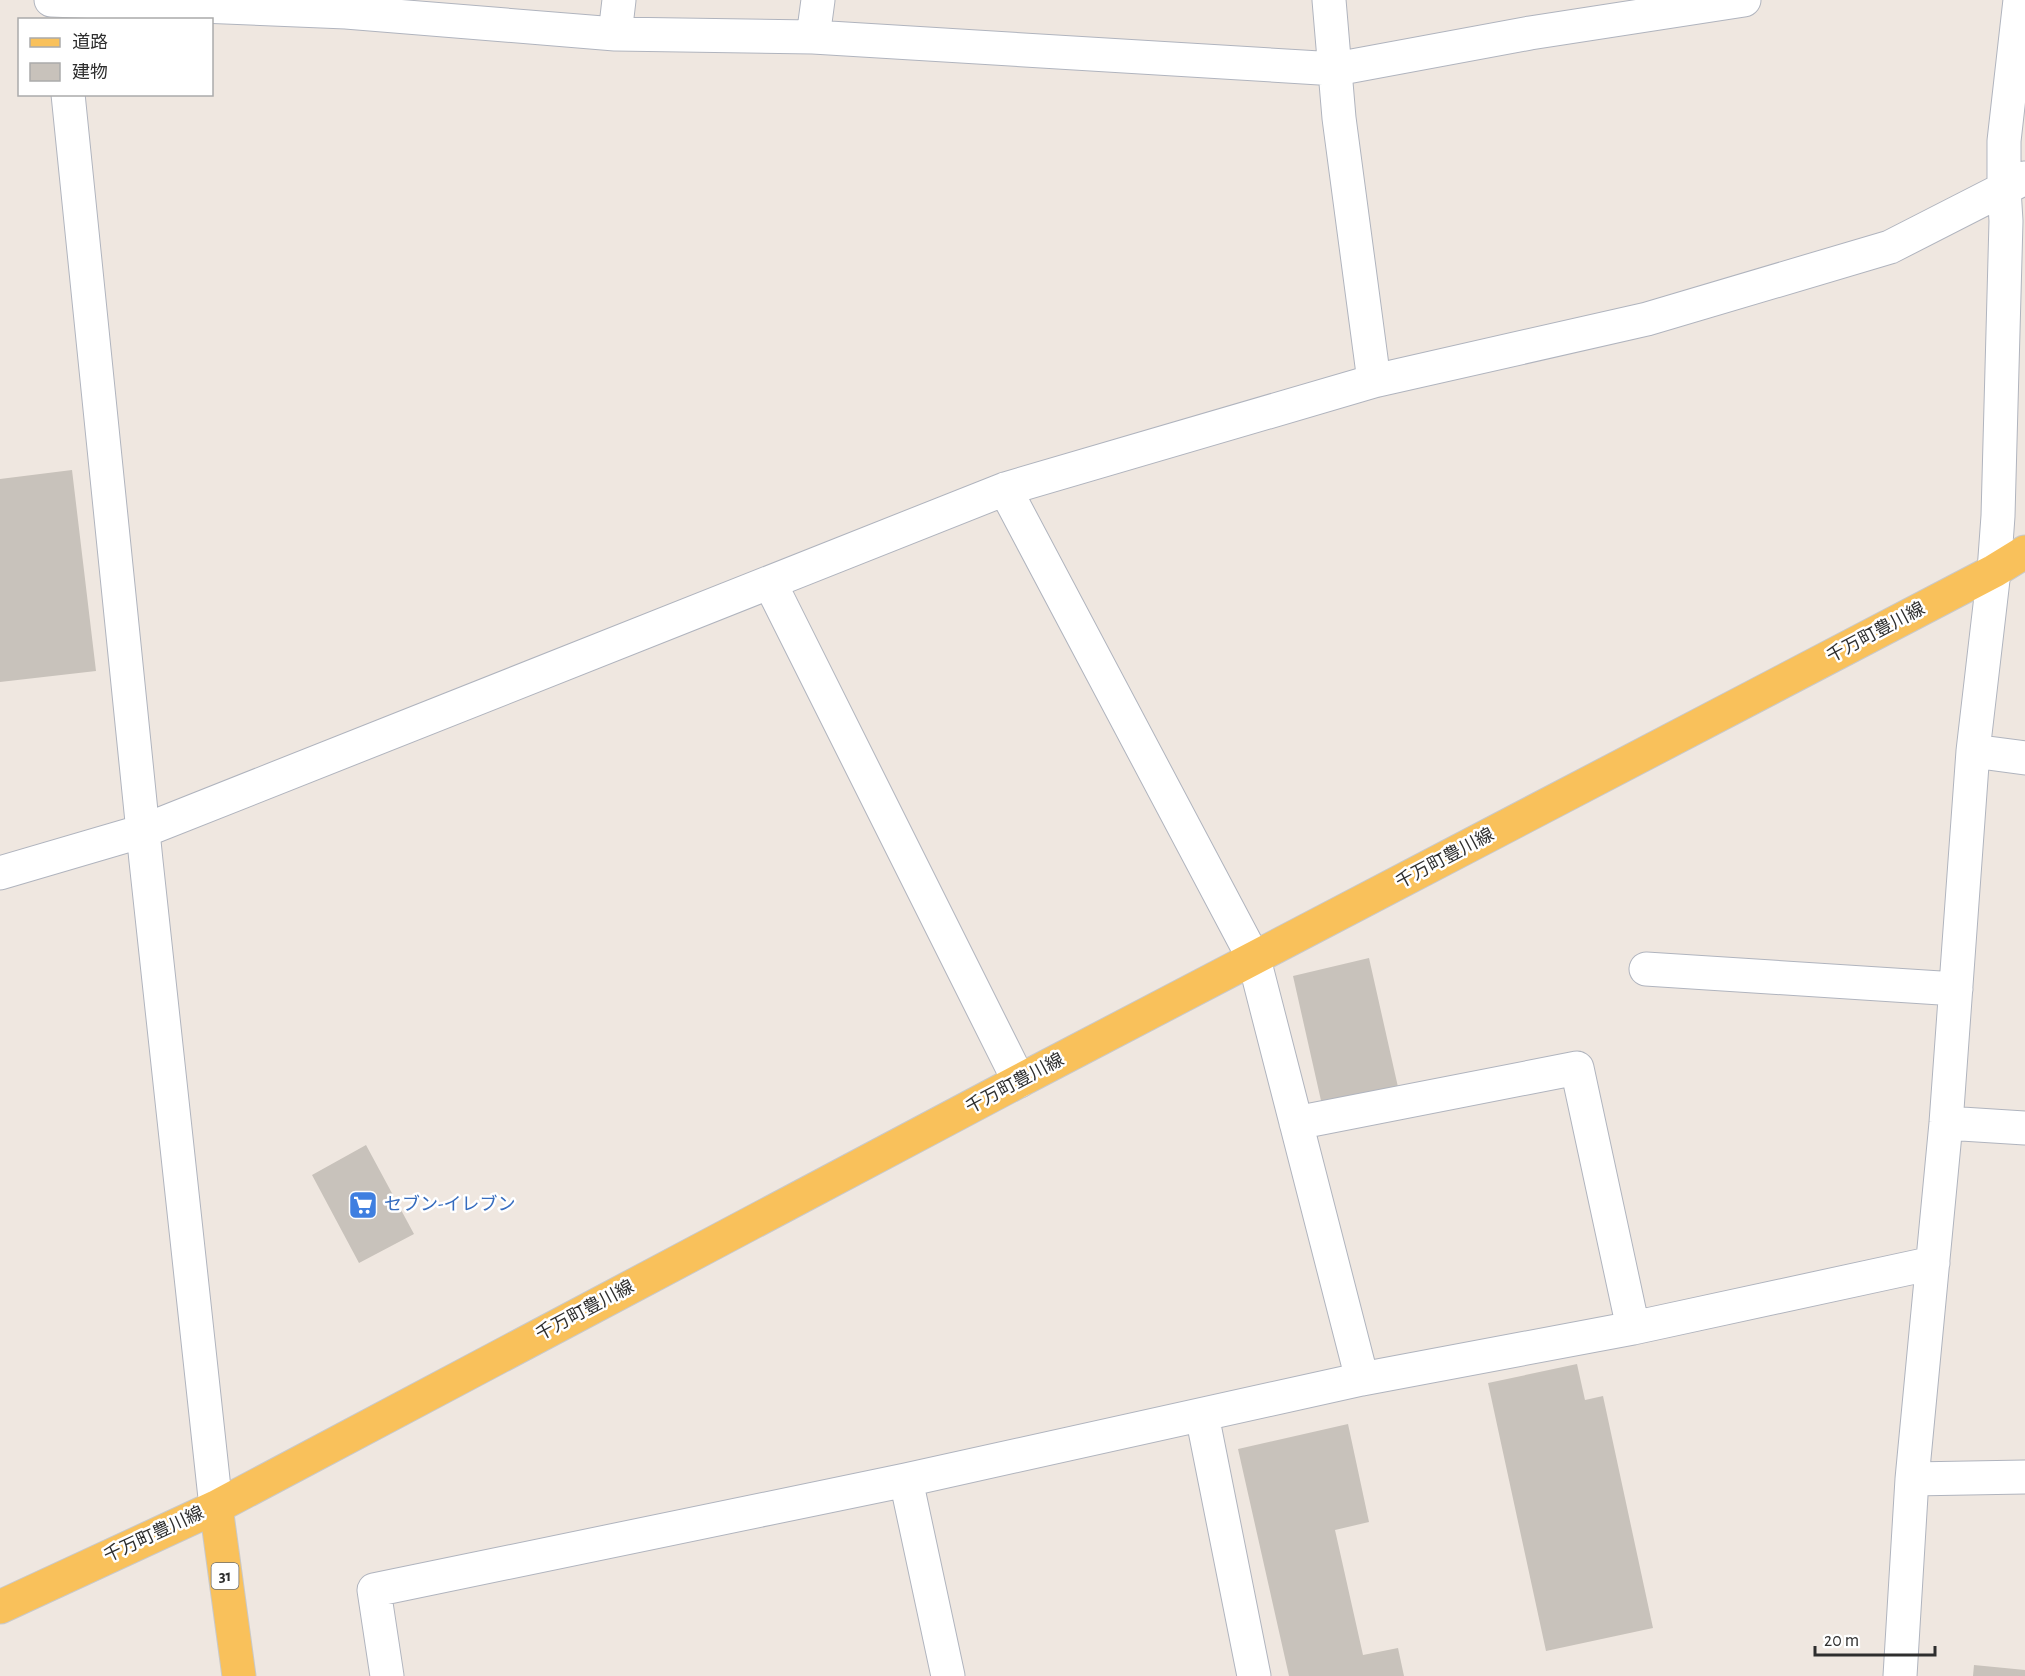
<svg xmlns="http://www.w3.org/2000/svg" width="2025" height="1676" font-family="'Alegreya Sans','Noto Sans JP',sans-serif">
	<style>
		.building { fill: #c8c2bb }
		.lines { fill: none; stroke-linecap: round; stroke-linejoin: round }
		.minor-casing { stroke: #b0b4be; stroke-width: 35 }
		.major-casing { stroke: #c9c9c9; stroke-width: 35 }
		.minor { stroke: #fff; stroke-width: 33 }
		.major { stroke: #f9c15b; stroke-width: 33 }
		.labels { text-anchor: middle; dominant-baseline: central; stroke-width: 5; stroke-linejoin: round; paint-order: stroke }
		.shield { fill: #fff; stroke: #6d6d6d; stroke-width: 1.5 }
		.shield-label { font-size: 16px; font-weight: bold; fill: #2e2e2e }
		.street-label { font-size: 18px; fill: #2e2e2e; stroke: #fff }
		.shop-label { font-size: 18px; fill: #366cbe; stroke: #fff; text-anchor: start }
	</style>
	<rect width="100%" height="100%" fill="#efe7e0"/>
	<!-- building -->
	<path class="building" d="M 72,470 L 96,671 L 0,682 L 0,479 Z
		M 1369,958 L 1398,1087 L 1322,1105 L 1293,976 Z
		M 366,1145 L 414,1234 L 359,1263 L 312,1175 Z
		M 1577,1364 L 1585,1400 L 1603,1396 L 1653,1628 L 1546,1651 L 1488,1383 Z
		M 1348,1424 L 1369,1522 L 1335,1530 L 1363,1655 L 1398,1648 L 1404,1676 L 1289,1676 L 1238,1449 Z
		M 1974,1665 L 2025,1670 L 2025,1676 L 1973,1676 Z"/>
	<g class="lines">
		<!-- minor casing -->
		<g class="minor-casing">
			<path id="minor" d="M 51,0 L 346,12 L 615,34 L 813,37 L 1336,69 L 1530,33 L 1744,0
				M 1329,0 L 1339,118 L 1374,381
				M 615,34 L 619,0
				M 813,37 L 818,0
				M 68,94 L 146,861 L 216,1507
				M 1005,489 L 1254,959 L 1362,1379
				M 770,583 L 1019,1081
				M 1973,751 L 2025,758
				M 0,873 L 143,831 L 1005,489 L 1374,381 L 1647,319 L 1890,247 L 2025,178
				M 1646,969 L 1956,989
				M 1296,1123 L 1577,1068 L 1633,1328
				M 1946,1123 L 2025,1128
				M 1202,1415 L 1254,1676
				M 1912,1479 L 2025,1477
				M 906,1480 L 948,1676
				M 387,1676 L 374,1590 L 906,1480 L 1362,1379 L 1633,1328 L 1933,1263
				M 1900,1676 L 1912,1479 L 1946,1123 L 1973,751 L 1994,571 L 1998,516 L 2006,221 L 2004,189 L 2004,141 L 2020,0"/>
		</g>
		<!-- major casing -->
		<g class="major-casing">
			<path id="major" d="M 216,1507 L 239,1676
				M 0,1607 L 216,1507 L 1019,1081 L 1994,571 L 2025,552"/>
		</g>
		<!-- minor -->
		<use href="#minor" class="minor"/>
		<!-- major -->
		<use href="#major" class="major"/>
	</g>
	<!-- icons -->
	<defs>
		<g id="supermarket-square" transform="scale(1.5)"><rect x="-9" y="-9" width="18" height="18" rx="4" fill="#3f7fe0" stroke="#fff"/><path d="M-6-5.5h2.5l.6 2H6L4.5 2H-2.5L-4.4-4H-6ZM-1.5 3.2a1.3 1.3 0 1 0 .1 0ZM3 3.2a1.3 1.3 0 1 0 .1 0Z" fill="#fff"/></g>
	</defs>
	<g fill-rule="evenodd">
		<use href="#supermarket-square" x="363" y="1205"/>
	</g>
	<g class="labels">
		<!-- shield labels -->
		<rect class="shield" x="211.5" y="1563" width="27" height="26" rx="4.5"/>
		<g class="shield-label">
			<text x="225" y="1576">31</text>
		</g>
		<!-- street labels -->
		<g class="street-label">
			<text transform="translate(1876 633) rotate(-28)">千万町豊川線</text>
			<text transform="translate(1445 859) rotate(-28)">千万町豊川線</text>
			<text transform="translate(1015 1084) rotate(-28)">千万町豊川線</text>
			<text transform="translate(585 1311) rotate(-28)">千万町豊川線</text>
			<text transform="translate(154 1535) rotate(-25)">千万町豊川線</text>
		</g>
		<!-- shop labels -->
		<g class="shop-label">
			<text x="384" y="1205">セブン-イレブン</text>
		</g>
	</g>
	<!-- legend -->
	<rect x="18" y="18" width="195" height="78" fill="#ffffff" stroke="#ababab" stroke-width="1.5"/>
	<rect x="30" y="38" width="30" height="9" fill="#f9c15b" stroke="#ababab" stroke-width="1.5"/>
	<text x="72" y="48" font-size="18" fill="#2e2e2e">道路</text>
	<rect x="30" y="63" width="30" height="18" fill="#c8c2bb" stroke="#ababab" stroke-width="1.5"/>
	<text x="72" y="78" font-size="18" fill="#2e2e2e">建物</text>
	<!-- scale -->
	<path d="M1815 1646v9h120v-9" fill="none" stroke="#2e2e2e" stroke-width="3"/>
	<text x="1824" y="1646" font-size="18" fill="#2e2e2e" stroke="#ffffff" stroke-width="4.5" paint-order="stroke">20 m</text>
</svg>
